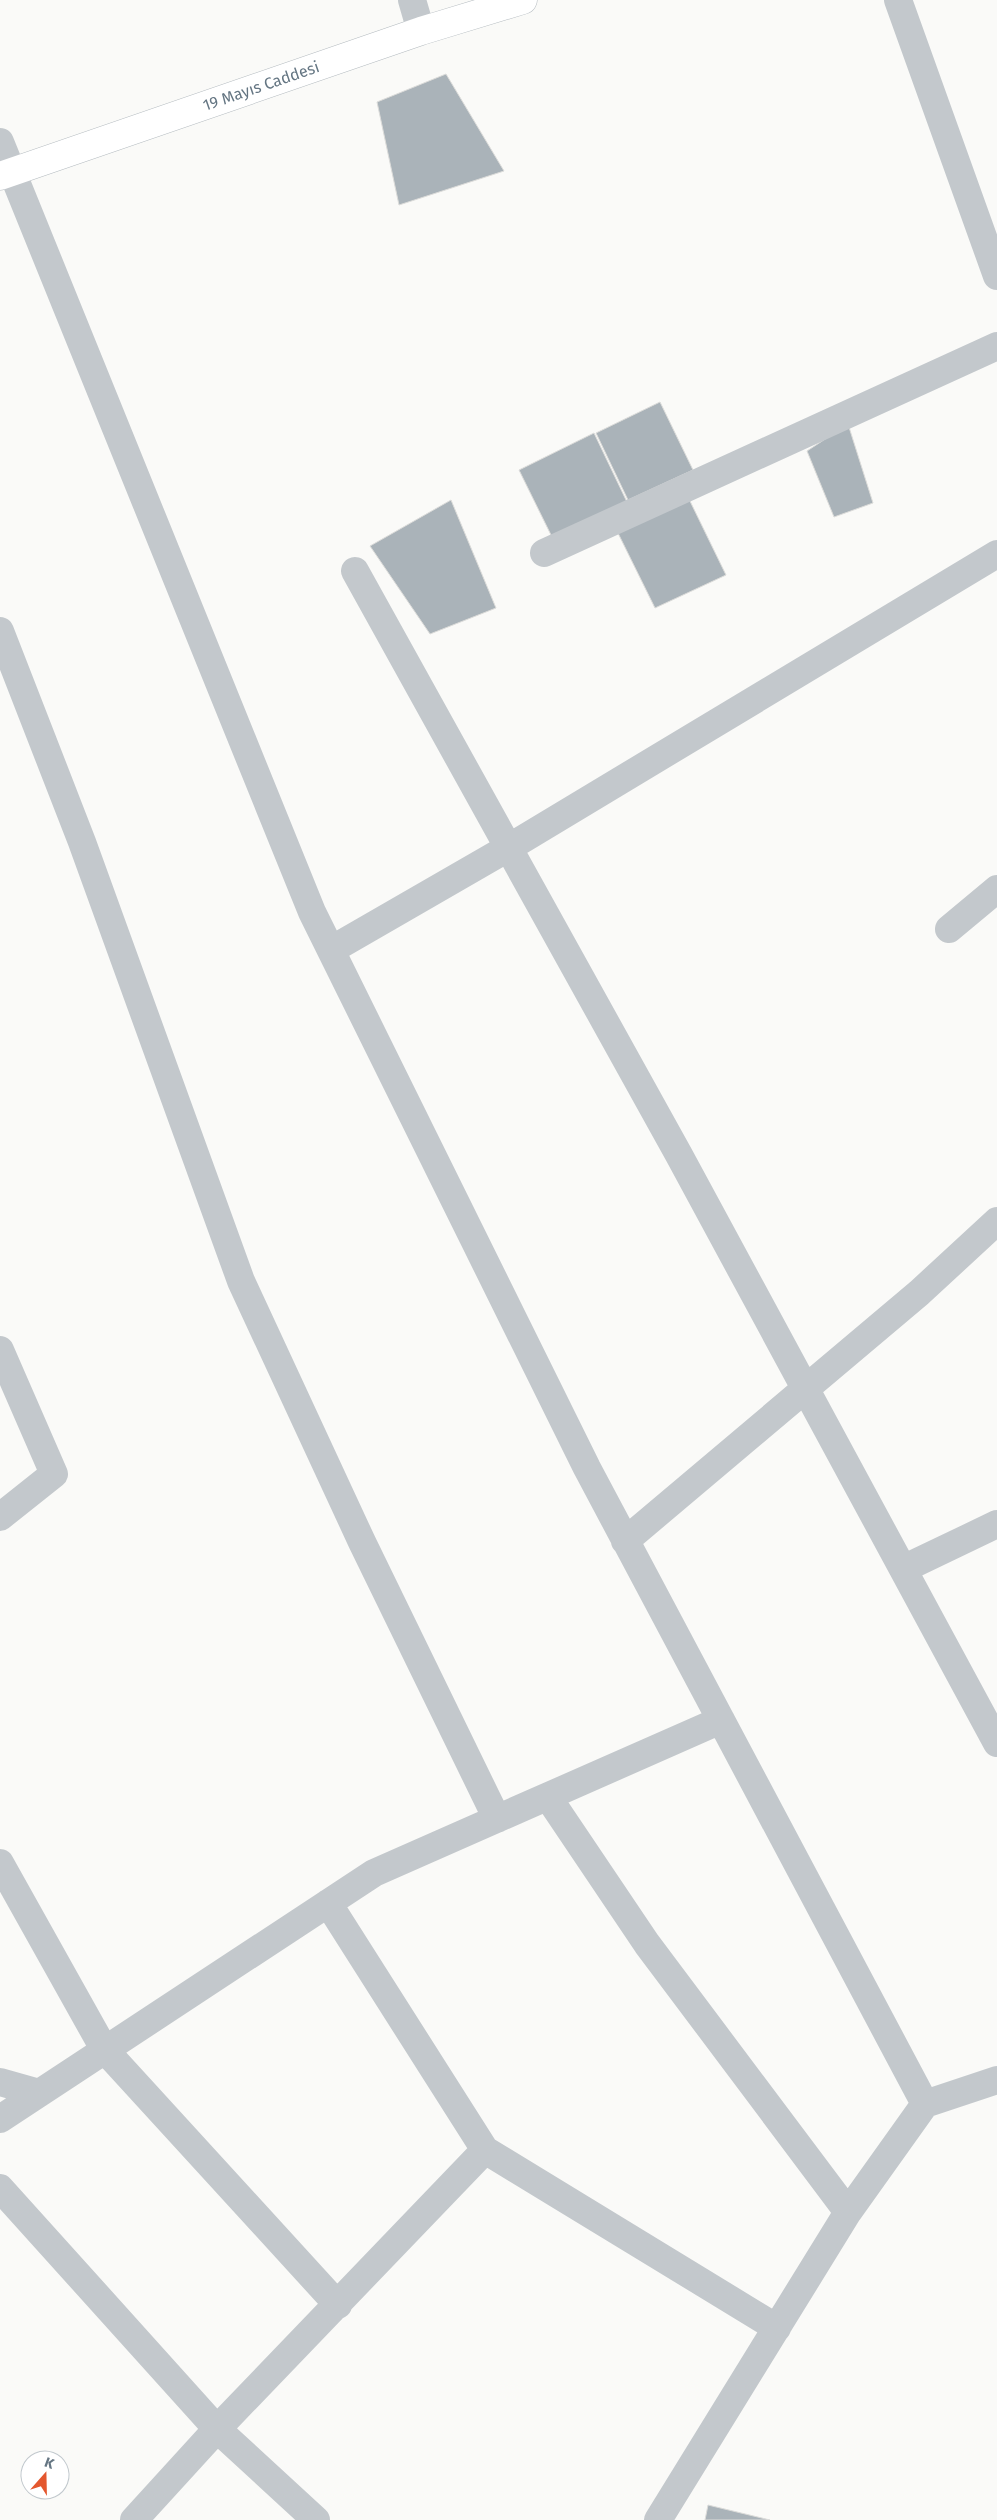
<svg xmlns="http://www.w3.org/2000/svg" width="997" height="2520" font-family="'Fira Sans',sans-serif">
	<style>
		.building { fill: #aab3b9; stroke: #dcdcda }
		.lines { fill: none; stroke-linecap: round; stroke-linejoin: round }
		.secondary-casing { stroke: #b3babf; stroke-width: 29 }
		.street { stroke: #c3c8cc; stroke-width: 28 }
		.secondary { stroke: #fff; stroke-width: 28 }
		.labels { text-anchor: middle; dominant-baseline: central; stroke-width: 5; stroke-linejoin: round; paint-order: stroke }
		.street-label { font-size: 16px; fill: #657683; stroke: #fff }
	</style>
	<rect width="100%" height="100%" fill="#fafaf8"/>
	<!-- building -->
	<path class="building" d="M 446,74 L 504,171 L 399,205 L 377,102 Z
		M 660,402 L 693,470 L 628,500 L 596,433 Z
		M 848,424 L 873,503 L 834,517 L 807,451 Z
		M 594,433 L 627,502 L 553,539 L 519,470 Z
		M 687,495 L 726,575 L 655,608 L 616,529 Z
		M 451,500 L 496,608 L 430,634 L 370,546 Z
		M 708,2505 L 770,2520 L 705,2520 Z"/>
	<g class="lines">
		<!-- secondary casing -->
		<g class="secondary-casing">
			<path id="secondary" d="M 0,176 L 421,31 L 523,0"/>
		</g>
		<!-- street -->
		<path class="street" d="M 412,0 L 421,31
			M 898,0 L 997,276
			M 0,142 L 312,912 L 587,1468 L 925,2104
			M 544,553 L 997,346
			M 355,571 L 679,1155 L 997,1743
			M 0,631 L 82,842 L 241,1281 L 362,1542 L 497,1819
			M 949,929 L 997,889
			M 331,950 L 508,848 L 997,554
			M 0,1350 L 54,1474 L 0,1517
			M 625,1541 L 919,1293 L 997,1221
			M 903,1569 L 997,1524
			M 548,1797 L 647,1944 L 848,2212
			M 0,1863 L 104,2049 L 338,2305
			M 328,1903 L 485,2150 L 777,2328
			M 0,2082 L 39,2093
			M 0,2119 L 374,1873 L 721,1720
			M 0,2188 L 217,2429 L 316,2520
			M 134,2520 L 217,2429 L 485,2150
			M 658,2520 L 848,2212 L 925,2104 L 997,2080"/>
		<!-- secondary -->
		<use href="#secondary" class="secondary"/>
	</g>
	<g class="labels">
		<!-- street labels -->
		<g class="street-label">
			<text transform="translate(261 86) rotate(-19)">19 Mayıs Caddesi</text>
		</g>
	</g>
	<!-- north arrow -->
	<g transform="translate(45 2475) rotate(20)"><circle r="24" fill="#ffffff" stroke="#c1c8cd"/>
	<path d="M0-4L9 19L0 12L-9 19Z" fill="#e4572e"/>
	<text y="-8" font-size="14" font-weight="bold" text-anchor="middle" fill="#657683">K</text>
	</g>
</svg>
